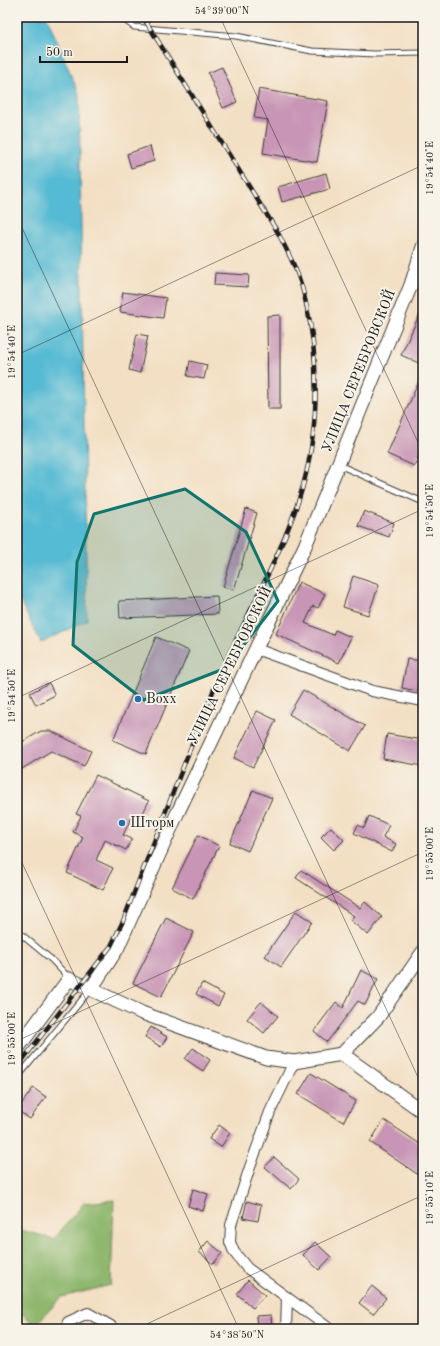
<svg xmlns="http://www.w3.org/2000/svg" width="440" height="1346" font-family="'Old Standard TT',serif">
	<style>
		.forest { fill: #8fb76e; stroke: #566a45 }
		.water { fill: #55bad3; stroke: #386b78 }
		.building { fill: #c895b6 }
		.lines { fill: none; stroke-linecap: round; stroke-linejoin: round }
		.service-casing { stroke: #3c3935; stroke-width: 7 }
		.minor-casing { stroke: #3c3935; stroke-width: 12 }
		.tertiary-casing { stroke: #3c3935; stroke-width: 15 }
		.service { stroke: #fff; stroke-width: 5 }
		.minor { stroke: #fff; stroke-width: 10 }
		.tertiary { stroke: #fff; stroke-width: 13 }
		.rail-casing { stroke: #1c1c1c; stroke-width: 4.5 }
		.rail { stroke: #f7f3e8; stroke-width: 3; stroke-dasharray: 9; stroke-linecap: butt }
		.marked { fill: #0f766e; fill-opacity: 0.2; stroke: #0f766e; stroke-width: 3; stroke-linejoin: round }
		.ticks { fill: none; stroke: #1c1c1c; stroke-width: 1; stroke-opacity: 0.45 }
		.poi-dot { fill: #1f6fb2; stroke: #f7f3e8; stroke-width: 1.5 }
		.labels { text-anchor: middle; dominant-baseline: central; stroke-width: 4; stroke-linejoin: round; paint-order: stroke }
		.street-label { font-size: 14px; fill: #1c1c1c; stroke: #f7f3e8 }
		.poi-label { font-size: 14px; fill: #1c1c1c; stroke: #f7f3e8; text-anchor: start }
		.neatline { fill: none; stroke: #1c1c1c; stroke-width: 1.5 }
		.ticks-label { font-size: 10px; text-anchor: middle; fill: #1c1c1c }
	</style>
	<rect width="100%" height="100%" fill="#f7f3e8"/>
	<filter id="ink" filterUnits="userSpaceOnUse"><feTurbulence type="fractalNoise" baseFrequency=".025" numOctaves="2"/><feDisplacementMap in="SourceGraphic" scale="8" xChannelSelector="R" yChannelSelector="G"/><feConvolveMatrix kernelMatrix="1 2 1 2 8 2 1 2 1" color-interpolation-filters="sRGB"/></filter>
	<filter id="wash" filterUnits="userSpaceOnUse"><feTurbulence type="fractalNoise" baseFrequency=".012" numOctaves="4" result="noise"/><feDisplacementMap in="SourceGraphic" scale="16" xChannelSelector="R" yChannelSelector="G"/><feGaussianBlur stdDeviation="0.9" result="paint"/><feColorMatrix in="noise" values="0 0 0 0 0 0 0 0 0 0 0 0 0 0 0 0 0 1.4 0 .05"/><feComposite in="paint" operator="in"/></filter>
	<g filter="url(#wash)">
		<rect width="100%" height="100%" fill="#f3dfc3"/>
		<!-- forest -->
		<path class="forest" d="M 114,1200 L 111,1285 L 62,1297 L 35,1325 L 17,1309 L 17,1229 L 54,1239 L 84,1203 Z"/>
		<!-- water -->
		<path class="water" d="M 17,17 L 47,17 L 79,94 L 87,620 L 41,643 L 17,595 Z"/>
		<g id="blocks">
			<!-- building -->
			<path class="building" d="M 222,67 L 237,102 L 223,108 L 208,73 Z
				M 259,89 L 328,101 L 317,162 L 263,153 L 268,120 L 254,118 Z
				M 150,146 L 154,161 L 131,168 L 127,154 Z
				M 326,173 L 330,189 L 282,202 L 278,187 Z
				M 215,273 L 249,275 L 248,287 L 214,285 Z
				M 123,292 L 166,298 L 163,318 L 120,312 Z
				M 423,307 L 423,365 L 401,355 Z
				M 280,315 L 280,409 L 268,409 L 267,316 Z
				M 137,334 L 148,336 L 140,373 L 129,370 Z
				M 190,361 L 207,365 L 204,379 L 187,376 Z
				M 423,372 L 423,446 L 414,466 L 387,454 Z
				M 246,509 L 257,513 L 234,590 L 223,587 Z
				M 364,511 L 394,523 L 389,537 L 358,526 Z
				M 353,576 L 379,585 L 368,615 L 343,607 Z
				M 299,582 L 325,594 L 318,608 L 313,606 L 305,623 L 333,635 L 335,630 L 351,637 L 339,663 L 276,634 Z
				M 217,596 L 218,614 L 120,618 L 119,601 Z
				M 156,637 L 189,651 L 146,754 L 113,740 Z
				M 407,659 L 423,661 L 423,692 L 402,688 Z
				M 49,683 L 55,695 L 36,705 L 30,693 Z
				M 303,690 L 365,726 L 350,751 L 289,714 Z
				M 257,711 L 276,720 L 253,767 L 234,758 Z
				M 41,731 L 51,731 L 91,751 L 84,766 L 51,751 L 17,772 L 17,745 Z
				M 387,734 L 423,740 L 423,766 L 383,759 Z
				M 96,775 L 149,801 L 141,817 L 134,813 L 123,835 L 132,839 L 126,850 L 105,840 L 96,860 L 113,868 L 103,890 L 67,873 L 83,837 L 73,832 L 81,816 L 76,814 Z
				M 253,790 L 272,798 L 248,851 L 230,843 Z
				M 369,816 L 389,825 L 383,837 L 396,844 L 392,852 L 354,833 L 358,825 L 364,828 Z
				M 331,827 L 344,840 L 334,850 L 321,837 Z
				M 198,835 L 219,846 L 193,899 L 172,888 Z
				M 301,870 L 360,908 L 365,902 L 382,917 L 368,935 L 350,920 L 354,916 L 296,878 Z
				M 296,911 L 312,922 L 281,967 L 265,956 Z
				M 166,918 L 194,932 L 161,997 L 133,983 Z
				M 361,970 L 378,979 L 365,1005 L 358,1001 L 327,1042 L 314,1031 L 336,1002 L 343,1008 Z
				M 202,983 L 224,995 L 218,1006 L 196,994 Z
				M 261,1002 L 278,1016 L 264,1033 L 247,1019 Z
				M 151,1027 L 167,1037 L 161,1047 L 145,1037 Z
				M 193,1048 L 210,1060 L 203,1071 L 185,1059 Z
				M 311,1073 L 356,1101 L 343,1122 L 298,1094 Z
				M 33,1088 L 46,1097 L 30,1119 L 17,1110 Z
				M 384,1120 L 423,1146 L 423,1178 L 370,1142 Z
				M 219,1125 L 230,1133 L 221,1147 L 209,1139 Z
				M 274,1157 L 299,1179 L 291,1189 L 265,1167 Z
				M 193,1189 L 208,1194 L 203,1211 L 188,1206 Z
				M 247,1201 L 261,1205 L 258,1221 L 243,1218 Z
				M 208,1241 L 222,1253 L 213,1264 L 199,1252 Z
				M 315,1242 L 331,1257 L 319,1270 L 303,1255 Z
				M 248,1280 L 265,1295 L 253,1308 L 237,1294 Z
				M 372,1286 L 386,1298 L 373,1314 L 359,1303 Z
				M 271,1315 L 272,1329 L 257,1329 L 256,1316 Z"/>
		</g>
	</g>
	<g filter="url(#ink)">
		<use href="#blocks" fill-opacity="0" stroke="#3c3935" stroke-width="1"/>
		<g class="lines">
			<!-- service casing -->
			<g class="service-casing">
				<path id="service" d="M 120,17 L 134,27 L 236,36 L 312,51 L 375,54 L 423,53
					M 339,465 L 423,502
					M 17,931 L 52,960 L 69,978
					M 17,1078 L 90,990"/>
			</g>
			<!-- minor casing -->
			<g class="minor-casing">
				<path id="minor" d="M 256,649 L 372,691 L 423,701
					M 294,1062 L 270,1112 L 250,1167 L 231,1225 L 230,1242 L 234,1252 L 247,1268 L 330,1329
					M 65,1329 L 68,1322 L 88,1313 L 111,1326 L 111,1329
					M 286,1329 L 287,1297"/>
			</g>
			<!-- tertiary casing -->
			<g class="tertiary-casing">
				<path id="tertiary" d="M 91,989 L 117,949 L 177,814 L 305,546 L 411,285 L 423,247
					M 17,1049 L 69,979 L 142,1013 L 266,1058 L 294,1062 L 342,1054 L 423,1112
					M 342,1054 L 378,1017 L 423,952"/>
			</g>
			<!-- service -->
			<use href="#service" class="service"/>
			<!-- minor -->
			<use href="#minor" class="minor"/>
			<!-- tertiary -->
			<use href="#tertiary" class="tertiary"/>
			<!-- rail casing -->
			<g class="rail-casing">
				<path id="rail" d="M 17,1067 L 111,946 L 123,921 C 154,842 184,763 216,684 C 242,622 278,563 299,499 C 319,437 321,363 305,299 C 300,275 288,252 277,231 L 143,17"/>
			</g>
			<!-- rail -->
			<use href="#rail" class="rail"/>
		</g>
	</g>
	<!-- marked area -->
	<path class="marked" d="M 185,489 L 246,532 L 278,601 L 226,668 L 144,700 L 73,645 L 77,562 L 94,514 Z"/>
	<!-- ticks -->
	<path class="ticks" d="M 220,17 L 423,453M 17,217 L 423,1088M 17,355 L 423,165M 17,698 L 423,509M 17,852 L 239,1329M 17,1041 L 423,852M 136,1329 L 423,1195"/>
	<!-- markers -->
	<g class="poi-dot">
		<circle cx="138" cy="699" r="4"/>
		<circle cx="122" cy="823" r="4"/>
	</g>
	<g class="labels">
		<!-- street labels -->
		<g class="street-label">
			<text transform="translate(359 371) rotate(-68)">УЛИЦА СЕРЕБРОВСКОЙ</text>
			<text transform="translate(230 666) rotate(-64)">УЛИЦА СЕРЕБРОВСКОЙ</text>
		</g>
		<!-- poi labels -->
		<g class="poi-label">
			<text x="146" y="699">Boxx</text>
			<text x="130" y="823">Шторм</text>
		</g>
	</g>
	<!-- margin -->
	<rect width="440" height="1346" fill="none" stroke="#f7f3e8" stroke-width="44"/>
	<!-- scale -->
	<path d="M40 56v6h87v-6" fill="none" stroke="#1c1c1c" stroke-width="2"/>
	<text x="46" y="56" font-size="12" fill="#1c1c1c" stroke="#f7f3e8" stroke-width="3" paint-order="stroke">50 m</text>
	<rect x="22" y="22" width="396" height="1302" class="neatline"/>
	<g class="ticks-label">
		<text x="222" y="14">54°39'00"N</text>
		<text transform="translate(429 168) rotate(-90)" y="4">19°54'40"E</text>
		<text transform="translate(11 352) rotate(-90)" y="4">19°54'40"E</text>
		<text transform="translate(429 511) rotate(-90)" y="4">19°54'50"E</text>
		<text transform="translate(11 696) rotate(-90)" y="4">19°54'50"E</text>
		<text transform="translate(429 854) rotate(-90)" y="4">19°55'00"E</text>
		<text transform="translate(11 1039) rotate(-90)" y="4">19°55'00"E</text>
		<text transform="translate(429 1198) rotate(-90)" y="4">19°55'10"E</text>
		<text x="237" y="1338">54°38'50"N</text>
	</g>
</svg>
